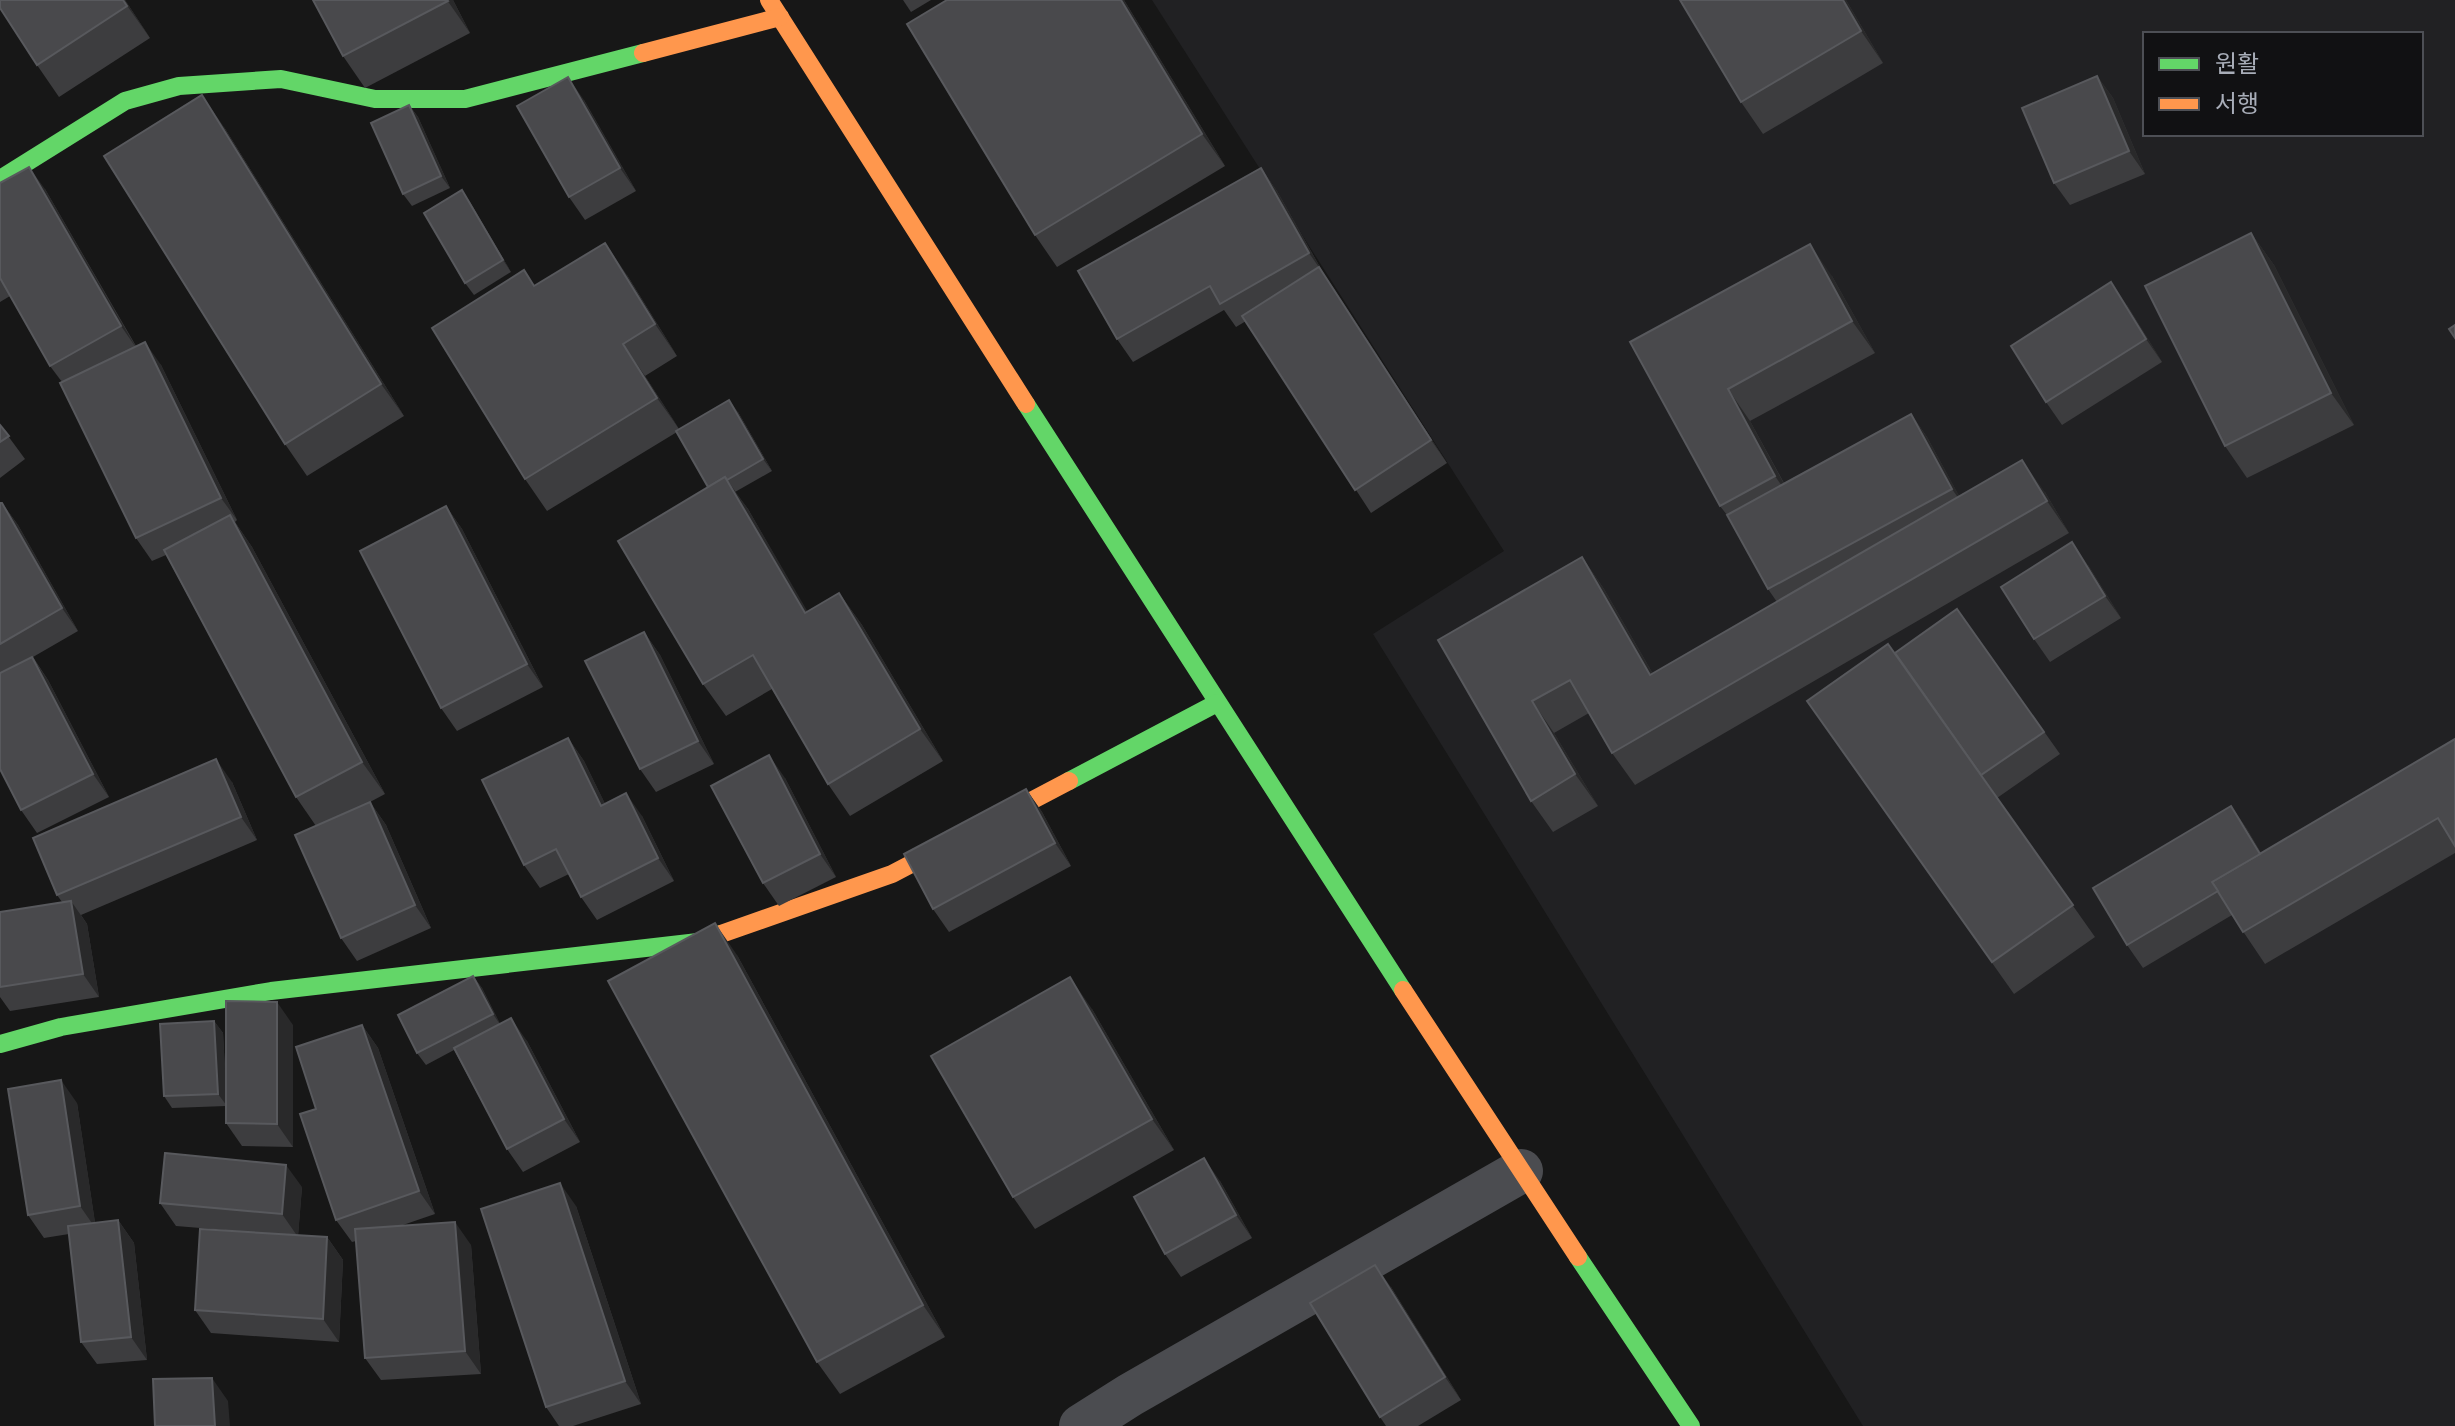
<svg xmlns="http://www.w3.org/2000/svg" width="2455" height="1426" viewBox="0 0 2455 1426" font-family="'Asap Condensed','Noto Sans KR',sans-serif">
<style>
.built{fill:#212123;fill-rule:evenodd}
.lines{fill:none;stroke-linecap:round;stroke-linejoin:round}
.street{stroke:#4b4c50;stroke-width:44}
.fast{stroke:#63d668;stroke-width:18}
.slow{stroke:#ff974d;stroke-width:18}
.wall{fill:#3d3d3f}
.shaded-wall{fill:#29292a}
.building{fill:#49494c;stroke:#58595d;stroke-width:2}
</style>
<rect width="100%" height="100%" fill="#171717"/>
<!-- built -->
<path class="built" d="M1152,0H2455V1426H1863L1373,634L1504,551ZM2145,34H2421V134H2145Z"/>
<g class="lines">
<!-- street -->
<path class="street" d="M1081,1426L1130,1395L1521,1171"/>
<!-- fast -->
<g class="fast">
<path d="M0,179L125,101L179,86L281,79L375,99H465L643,53"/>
<path d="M1026,404L1403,990"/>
<path d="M1069,781L1217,703"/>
<path d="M0,1044L61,1027L271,991L698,942L721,934"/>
<path d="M1578,1257L1691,1426"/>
</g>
<!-- slow -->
<g class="slow">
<path d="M769,0L1026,404"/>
<path d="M643,53L780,17"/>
<path d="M721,934L892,874L1069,781"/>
<path d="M1403,990L1578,1257"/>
</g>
</g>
<!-- wall -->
<g class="wall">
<path d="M0,0H125L150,38L59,97L37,65Z"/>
<path d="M313,0H453L470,33L365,88L343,56Z"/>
<path d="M903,0H931L911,12Z"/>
<path d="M1124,0L1225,166L1057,267L1035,235Z"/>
<path d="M1846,0L1883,63L1763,134L1741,102Z"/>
<path d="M2097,76L2113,98L2145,174L2070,205L2054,183Z"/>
<path d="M584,100L636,191L585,220L569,197Z"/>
<path d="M409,105L418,117L450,188L412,206L403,194Z"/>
<path d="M224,127L404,416L307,476L285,444Z"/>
<path d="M1261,168L1277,191L1325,276L1447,463L1371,513L1246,321L1236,327L1224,310L1133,362L1117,339Z"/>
<path d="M0,183L45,189L136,346L161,365L237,520L235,522L252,547L385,794L370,802L386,825L431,928L357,961L341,938L316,826L296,797L166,555L152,561L136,538L62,382L50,366L10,296L0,302Z"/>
<path d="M470,202L511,272L474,295L465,283Z"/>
<path d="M2251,233L2274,265L2354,425L2247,478L2225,446Z"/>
<path d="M627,275L677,356L645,376L679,429L738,412L772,471L735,492L748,509L807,612L839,593L862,625L943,761L850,816L828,784L772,689L726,716L703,684L708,487L677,432L547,511L525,479L535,286Z"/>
<path d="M1832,276L1875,353L1750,421L1784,483L1911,414L1927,437L1959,496L2045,492L2069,533L1635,785L1612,753L1589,713L1554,733L1598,806L1553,832L1531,801L1438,640L1582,557L1604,589L1653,674L1777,602L1768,589L1727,515L1720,506L1630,342Z"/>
<path d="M2127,305L2162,362L2062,425L2046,402Z"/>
<path d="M0,425L25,459L0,478Z"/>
<path d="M0,503H2L18,525L78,631L33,657L48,680L109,797L37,833L21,810L0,769Z"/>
<path d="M446,506L462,529L543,687L457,731L441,708Z"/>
<path d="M2088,565L2121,618L2050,662L2034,639Z"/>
<path d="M1957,609L2060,754L1997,798L2095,937L2014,994L1807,701L1895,653Z"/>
<path d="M644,632L660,655L714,764L656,792L640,769Z"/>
<path d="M568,738L584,761L605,804L642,816L674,881L597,920L581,897L569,874L540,888L524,865Z"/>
<path d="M2455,739V853L2265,964L2232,915L2143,968L2127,945L2231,806L2247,829L2261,853Z"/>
<path d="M785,778L836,877L779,906L763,883Z"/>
<path d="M232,782L257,840L81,915L87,924L99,997L10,1011L0,997V912L62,902L57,895Z"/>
<path d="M1026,789L1042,812L1071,866L949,932L933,909Z"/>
<path d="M737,955L945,1337L840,1394L817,1362Z"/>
<path d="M473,976L482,988L500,1024L527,1041L580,1142L523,1172L507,1149L454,1050L426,1065L417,1053Z"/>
<path d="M1092,1009L1174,1150L1035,1229L1013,1197Z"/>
<path d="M214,1021L223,1033L226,1090L293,1025V1147L242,1146L226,1123V1106L172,1108L164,1096Z"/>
<path d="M362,1025L378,1048L435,1214L400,1226L471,1245L481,1374L381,1380L365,1358L356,1241L352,1242L336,1220L316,1109Z"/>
<path d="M77,1103L95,1223L118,1220L134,1243L147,1360L97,1364L81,1342L69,1234L44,1238L28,1215Z"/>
<path d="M1220,1181L1252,1238L1181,1277L1165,1254Z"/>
<path d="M302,1187L298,1235L327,1237L343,1260L339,1342L211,1333L195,1310L225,1230L176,1226L160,1203Z"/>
<path d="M576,1206L641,1404L573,1426H559L546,1407Z"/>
<path d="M1391,1287L1461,1400L1418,1426H1386L1380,1417Z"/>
</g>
<!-- shaded-wall -->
<g class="shaded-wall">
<path d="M123,0H125L150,38Z"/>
<path d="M447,0H453L470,33Z"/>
<path d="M1121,0H1124L1225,166L1202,134Z"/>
<path d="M1843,0H1846L1883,63L1861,31Z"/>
<path d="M2097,76L2113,98L2145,174L2129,151Z"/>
<path d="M568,77L584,100L636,191L620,168Z"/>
<path d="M202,95L224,127L404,416L381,384Z"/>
<path d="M409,105L418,117L450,188L441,176Z"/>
<path d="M29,167L45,189L137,349L121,326Z"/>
<path d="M1261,168L1277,191L1325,276L1309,253Z"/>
<path d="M462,190L470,202L511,272L503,260Z"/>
<path d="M2251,233L2274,265L2354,425L2331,393Z"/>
<path d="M605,243L627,275L677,356L655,324Z"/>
<path d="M1810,244L1832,276L1875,353L1852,321Z"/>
<path d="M1319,267L1335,290L1447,463L1431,440Z"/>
<path d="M2111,282L2127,305L2162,362L2146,339Z"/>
<path d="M145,342L161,365L237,520L221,498Z"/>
<path d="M623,344L645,376L680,430L657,398Z"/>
<path d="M1728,389L1750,421L1797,508L1775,476Z"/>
<path d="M729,400L738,412L772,471L763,459Z"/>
<path d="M1911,414L1927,437L1968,512L1952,489Z"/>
<path d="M2022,460L2045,492L2069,533L2047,501Z"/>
<path d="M725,477L748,509L827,645L805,613Z"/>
<path d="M2,503L18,525L78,631L62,608Z"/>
<path d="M446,506L462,529L543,687L527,664Z"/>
<path d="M230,515L252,547L385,794L362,762Z"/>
<path d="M2072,542L2088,565L2121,618L2105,596Z"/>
<path d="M1582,557L1604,589L1672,707L1650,675Z"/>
<path d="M839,593L862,625L943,761L920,729Z"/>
<path d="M644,632L660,655L714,764L698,741Z"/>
<path d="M32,657L48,680L109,797L93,774Z"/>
<path d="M1532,701L1554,733L1598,806L1575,774Z"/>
<path d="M568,738L584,761L617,828L601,806Z"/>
<path d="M769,755L785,778L836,877L820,854Z"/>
<path d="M216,759L232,782L257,840L241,817Z"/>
<path d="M1026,789L1042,812L1071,866L1055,843Z"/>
<path d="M626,793L642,816L674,881L658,858Z"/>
<path d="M370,802L386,825L431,928L415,905Z"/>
<path d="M2231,806L2247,829L2281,887L2265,864Z"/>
<path d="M71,901L87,924L99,997L83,974Z"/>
<path d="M715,923L737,955L945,1337L923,1305Z"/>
<path d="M473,976L482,988L501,1026L493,1014Z"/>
<path d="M1070,977L1092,1009L1174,1150L1152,1119Z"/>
<path d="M277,1002L293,1025V1147L277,1124Z"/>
<path d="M511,1018L527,1041L580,1142L564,1119Z"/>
<path d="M214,1021L223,1033L227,1106L218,1094Z"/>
<path d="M362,1025L378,1048L435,1214L419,1191Z"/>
<path d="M61,1080L77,1103L96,1229L80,1206Z"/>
<path d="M1204,1158L1220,1181L1252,1238L1236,1215Z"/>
<path d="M286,1165L302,1187L298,1237L282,1214Z"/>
<path d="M560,1183L576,1206L641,1404L625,1381Z"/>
<path d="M118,1220L134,1243L147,1360L131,1337Z"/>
<path d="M455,1222L471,1245L481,1374L465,1351Z"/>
<path d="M327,1237L343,1260L339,1342L323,1319Z"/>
<path d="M1375,1265L1391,1287L1461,1400L1445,1377Z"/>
<path d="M212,1378L228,1401L230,1426H215Z"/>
</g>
<!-- building -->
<g class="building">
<path d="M0,0H123L127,6L37,65L0,8Z"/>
<path d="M313,0H447L448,1L343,56Z"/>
<path d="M947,0H1121L1202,134L1035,235L907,24Z"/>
<path d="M1680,0H1843L1861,31L1741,102Z"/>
<path d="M2097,76L2129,151L2054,183L2022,108Z"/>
<path d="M568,77L620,168L569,197L517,106Z"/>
<path d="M202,95L381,384L285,444L104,156Z"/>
<path d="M409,105L441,176L403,194L371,123Z"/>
<path d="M29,167L121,326L50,366L0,278V183Z"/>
<path d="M1261,168L1309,253L1220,304L1210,286L1117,339L1078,271Z"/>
<path d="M462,190L503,260L465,283L424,213Z"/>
<path d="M2251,233L2331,393L2225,446L2145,286Z"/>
<path d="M605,243L655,324L623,344L657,398L525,479L432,328L524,270L534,286Z"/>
<path d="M1810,244L1852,321L1728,389L1775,476L1720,506L1630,342Z"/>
<path d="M1319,267L1431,440L1355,490L1242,316Z"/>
<path d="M2111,282L2146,339L2046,402L2011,346Z"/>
<path d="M2455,325V338L2449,329Z"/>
<path d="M145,342L221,498L136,538L60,383Z"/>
<path d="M729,400L763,459L727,480L725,477L708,487L676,431Z"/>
<path d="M1911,414L1952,489L1768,589L1727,515Z"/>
<path d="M0,425L9,436L0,442Z"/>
<path d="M2022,460L2047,501L1612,753L1570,680L1532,701L1575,774L1531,801L1438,640L1582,557L1650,675Z"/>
<path d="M725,477L805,613L839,593L920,729L828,784L753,655L703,684L618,541Z"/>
<path d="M0,503H2L62,608L0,644Z"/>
<path d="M446,506L527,664L441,708L360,551Z"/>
<path d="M230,515L362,762L296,797L164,550Z"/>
<path d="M2072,542L2105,596L2034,639L2001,587Z"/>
<path d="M1957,609L2044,732L1981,775L1895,653Z"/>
<path d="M644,632L698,741L640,769L585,661Z"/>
<path d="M1888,644L2073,905L1992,962L1807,701Z"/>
<path d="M32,657L93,774L21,810L0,769V673Z"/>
<path d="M568,738L601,806L626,793L658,858L581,897L556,849L524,865L482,780Z"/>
<path d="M2455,739V846L2438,818L2243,932L2212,882Z"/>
<path d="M769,755L820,854L763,883L711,786Z"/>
<path d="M216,759L241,817L57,895L33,838Z"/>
<path d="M1026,789L1055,843L933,909L904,854Z"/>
<path d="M370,802L415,905L341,938L295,835Z"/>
<path d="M2231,806L2260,854L2212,882L2218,891L2127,945L2093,888Z"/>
<path d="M71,901L83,974L0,987V912Z"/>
<path d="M715,923L923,1305L817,1362L608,981Z"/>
<path d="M473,976L493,1014L417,1053L398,1015Z"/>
<path d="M1070,977L1152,1119L1013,1197L931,1056Z"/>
<path d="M226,1001L277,1002V1124L226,1123Z"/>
<path d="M511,1018L564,1119L507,1149L454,1048Z"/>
<path d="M214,1021L218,1094L164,1096L160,1024Z"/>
<path d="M362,1025L419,1191L336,1220L300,1114L316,1109L296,1047Z"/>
<path d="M61,1080L80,1206L28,1215L8,1089Z"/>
<path d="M165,1153L286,1165L282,1214L160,1203Z"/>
<path d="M1204,1158L1236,1215L1165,1254L1134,1197Z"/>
<path d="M560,1183L625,1381L546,1407L481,1209Z"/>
<path d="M118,1220L131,1337L81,1342L68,1226Z"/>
<path d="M455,1222L465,1351L365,1358L355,1229Z"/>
<path d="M200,1229L327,1237L323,1319L195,1310Z"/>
<path d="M1375,1265L1445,1377L1380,1417L1310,1303Z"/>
<path d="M212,1378L215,1426H155L153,1379Z"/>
</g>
<!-- legend -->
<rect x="2143" y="32" width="280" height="104" fill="#111113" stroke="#4d4f55" stroke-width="2"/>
<rect x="2159" y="58" width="40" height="12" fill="#63d668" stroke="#4d4f55" stroke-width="2"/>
<text x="2215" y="72" font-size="24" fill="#a8adb8">원활</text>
<rect x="2159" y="98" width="40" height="12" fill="#ff974d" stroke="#4d4f55" stroke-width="2"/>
<text x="2215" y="112" font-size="24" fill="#a8adb8">서행</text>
</svg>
